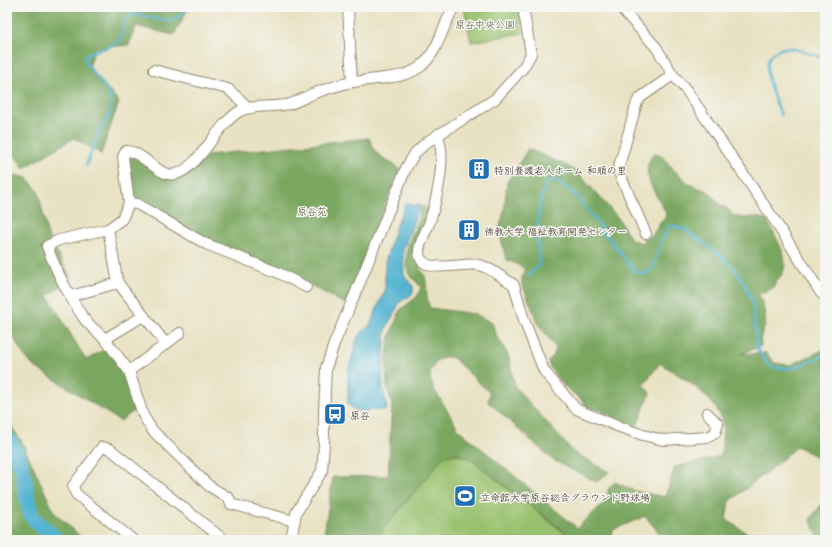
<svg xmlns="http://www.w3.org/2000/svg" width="832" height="547" viewBox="0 0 832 547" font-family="'Playpen Sans','Klee One',sans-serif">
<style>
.green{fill:#98c16d;stroke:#6a7646}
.forest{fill:#7aa760;stroke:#5a683f}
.water{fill:#52b4d1;stroke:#466f78}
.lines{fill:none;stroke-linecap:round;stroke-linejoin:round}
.stream{stroke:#52b4d1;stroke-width:2.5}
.river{stroke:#52b4d1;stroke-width:16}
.street-casing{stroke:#928670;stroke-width:12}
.street{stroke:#fff;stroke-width:10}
.labels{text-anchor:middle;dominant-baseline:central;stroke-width:3;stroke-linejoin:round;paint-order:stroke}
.park-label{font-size:10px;fill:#575736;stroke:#f6f6f2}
.poi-label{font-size:10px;fill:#3b2a1e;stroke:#f6f6f2;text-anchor:start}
</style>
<rect width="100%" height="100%" fill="#f6f6f2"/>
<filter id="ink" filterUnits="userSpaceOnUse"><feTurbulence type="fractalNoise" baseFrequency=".025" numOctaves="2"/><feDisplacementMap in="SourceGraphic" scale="8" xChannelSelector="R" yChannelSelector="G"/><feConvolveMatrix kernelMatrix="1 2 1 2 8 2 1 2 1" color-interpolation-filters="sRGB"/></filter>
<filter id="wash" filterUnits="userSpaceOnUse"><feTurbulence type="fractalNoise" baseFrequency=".012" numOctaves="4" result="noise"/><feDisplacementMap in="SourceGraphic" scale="16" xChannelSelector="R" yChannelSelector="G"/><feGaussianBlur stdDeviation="0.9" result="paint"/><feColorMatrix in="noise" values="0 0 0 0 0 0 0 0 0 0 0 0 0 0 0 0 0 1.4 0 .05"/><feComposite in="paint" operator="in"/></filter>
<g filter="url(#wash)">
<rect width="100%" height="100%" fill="#e8e2c2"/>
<!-- green -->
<g class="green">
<path d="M464,7H518L523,33L471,42Z"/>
<path d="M456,454L469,458L567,535L562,540H375L444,456Z"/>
</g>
<!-- forest -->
<g class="forest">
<path d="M7,7H189L174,35L136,26L129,45L95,48L89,67L119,102L101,154L74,138L24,168L7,145Z"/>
<path d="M369,138L376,153L400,169C380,213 366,260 345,304L281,269L204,238L133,198L130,178L129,157L132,155C143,163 162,180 175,180C185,179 200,162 208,155Z"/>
<path d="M528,149L568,166L580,175L618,218L631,239L641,243C645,239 649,238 652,235C658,229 658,223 665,219L666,213C658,196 636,171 655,153L660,154L674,170L689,184L709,192L717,202L729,210L733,216L745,218L754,217L766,219L778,241L784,255L785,267L782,275L777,280L773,288L759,294C762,303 767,315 765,325C763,334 759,334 761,346L741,354L766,353L774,363L790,365L825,349V462L797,446L776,465L729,502L726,519L757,540H711L706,536L702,540H665L645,516L613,530L611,540H562L567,534L469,458L456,454L444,456L375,540H323L333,477L388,476L392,404L387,386L386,362L390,336L400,310L417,297L421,287L411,276L406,267L407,250L410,239L420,218L419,207L416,204L430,209L419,262L420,270L423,272C429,282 424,296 430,308L475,314L492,323L497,337L501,342L505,350L508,354L515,387L573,452L609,472L597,482L553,460L492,405L488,402L490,393L452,357H444L441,359H438L430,372V379L434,389L459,430L577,528L608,499V489L615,482L635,491L665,497L675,467L721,456C721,446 724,433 722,422C717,397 680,376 660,363L643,385L650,393L637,426L622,421L597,409H592L585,405L583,401L564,386L549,366L548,361L554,355L556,348L539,325L522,284V276L525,270L522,267L506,259L499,230L504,212L507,182Z"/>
<path d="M7,173L27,178L38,191L48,236L71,279L48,296L86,360L109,347L125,371L138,408L120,421L32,365L20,350L7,323Z"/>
<path d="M7,420L22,442L54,512L84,540H7Z"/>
<path d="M825,500V540H820L810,519Z"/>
</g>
<!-- water -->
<path class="water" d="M406,203L419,207L403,250L404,275L413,286V294L400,302L386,329L382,381L387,410L357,411L348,405V371L358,336L370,325L385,290V262L396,225Z"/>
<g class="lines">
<!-- stream -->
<g class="stream">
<path d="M781,115C775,100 757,62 775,52C778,50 782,48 786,48C799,48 813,55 825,59"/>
<path d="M86,166L100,130L111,112V103L109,93L86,63L85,57C92,48 107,51 116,43C126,35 120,19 132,14L168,21L181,15L188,7"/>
<path d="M528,276L539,265L537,238L539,206L546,181H557L574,194L580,200L634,271L645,274L653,268L661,242L668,227L674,226L684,229L720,255L734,268L745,285L752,301L757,348L768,365L775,368H794L814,360L825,354"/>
</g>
<!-- river -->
<path class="river" d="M7,438C15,450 22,463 24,477C27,491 26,504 32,516C38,526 50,531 56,540"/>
</g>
</g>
<g filter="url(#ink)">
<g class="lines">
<!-- street casing -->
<g class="street-casing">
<g id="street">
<path d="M348,7L352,82"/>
<path d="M620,7L656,47L673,75L687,91L771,215L821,293L825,296"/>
<path d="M154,70L228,89L249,108"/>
<path d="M438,134C439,139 440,144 441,149C443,171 436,201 430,221C427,231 418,243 419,253C421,277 465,261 479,265C489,267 505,279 514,285L524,320L544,371L576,409L617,426L643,435L663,440L708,437L715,433L718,424L707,413"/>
<path d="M129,203L137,204L206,244L279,273L306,287"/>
<path d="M646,234L618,170L637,102L641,97L673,75"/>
<path d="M71,296L118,283"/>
<path d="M105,339C99,333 91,327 85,320C71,300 55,269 47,246L59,240L108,229"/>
<path d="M166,344L180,333"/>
<path d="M129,371L105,339L143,316"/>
<path d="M294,521L231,504L229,498L209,486L152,430L143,415L129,371L166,344L118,283L108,229L122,219L129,203L123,157L126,151C144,151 159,179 176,174C199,168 217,124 240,111C254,104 275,108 290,104C299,101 307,96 315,93C327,89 340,84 353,82C366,80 379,79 392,77C401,76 412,73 420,67C439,52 442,26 454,7"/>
<path d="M133,540L76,494L73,486L102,447L110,449L224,540"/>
<path d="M291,540L296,513L322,471L324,443V413L326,368L334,344L358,287L406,168L415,153L427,142L495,99L523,68L531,54L523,7"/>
</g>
</g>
<!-- street -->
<use href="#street" class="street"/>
</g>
</g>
<!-- icons -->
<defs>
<g id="building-square" transform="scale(1.15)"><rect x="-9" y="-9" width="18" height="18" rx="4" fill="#1f6fb2" stroke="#f6f6f2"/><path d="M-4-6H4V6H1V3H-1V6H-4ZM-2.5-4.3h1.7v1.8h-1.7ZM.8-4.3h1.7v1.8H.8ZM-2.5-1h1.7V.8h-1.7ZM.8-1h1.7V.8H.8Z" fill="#fff"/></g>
<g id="bus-square" transform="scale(1.15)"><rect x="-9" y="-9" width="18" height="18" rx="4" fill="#1f6fb2" stroke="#f6f6f2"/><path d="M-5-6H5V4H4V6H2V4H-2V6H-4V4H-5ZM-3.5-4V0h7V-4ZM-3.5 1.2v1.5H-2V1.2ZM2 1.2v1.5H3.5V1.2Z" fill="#fff"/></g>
<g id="stadium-square" transform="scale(1.15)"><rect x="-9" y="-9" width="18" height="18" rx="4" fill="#1f6fb2" stroke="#f6f6f2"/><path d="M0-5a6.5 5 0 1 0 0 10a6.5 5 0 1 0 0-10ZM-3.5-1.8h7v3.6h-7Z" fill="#fff"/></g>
</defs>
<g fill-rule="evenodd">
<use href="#building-square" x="479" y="169"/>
<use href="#building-square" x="469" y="230"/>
<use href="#bus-square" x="335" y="414"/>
<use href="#stadium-square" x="465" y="496"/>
</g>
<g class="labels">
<!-- park labels -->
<g class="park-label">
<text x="485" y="23">原谷中央公園</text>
<text x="312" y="210">原谷苑</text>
</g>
<!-- poi labels -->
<g class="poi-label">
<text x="494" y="169">特別養護老人ホーム 和順の里</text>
<text x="484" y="230">佛教大学 福祉教育開発センター</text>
<text x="350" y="414">原谷</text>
<text x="480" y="496">立命館大学原谷総合グラウンド野球場</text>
</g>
</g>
<!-- margin -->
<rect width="832" height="547" fill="none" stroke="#f6f6f2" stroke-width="24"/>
</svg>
